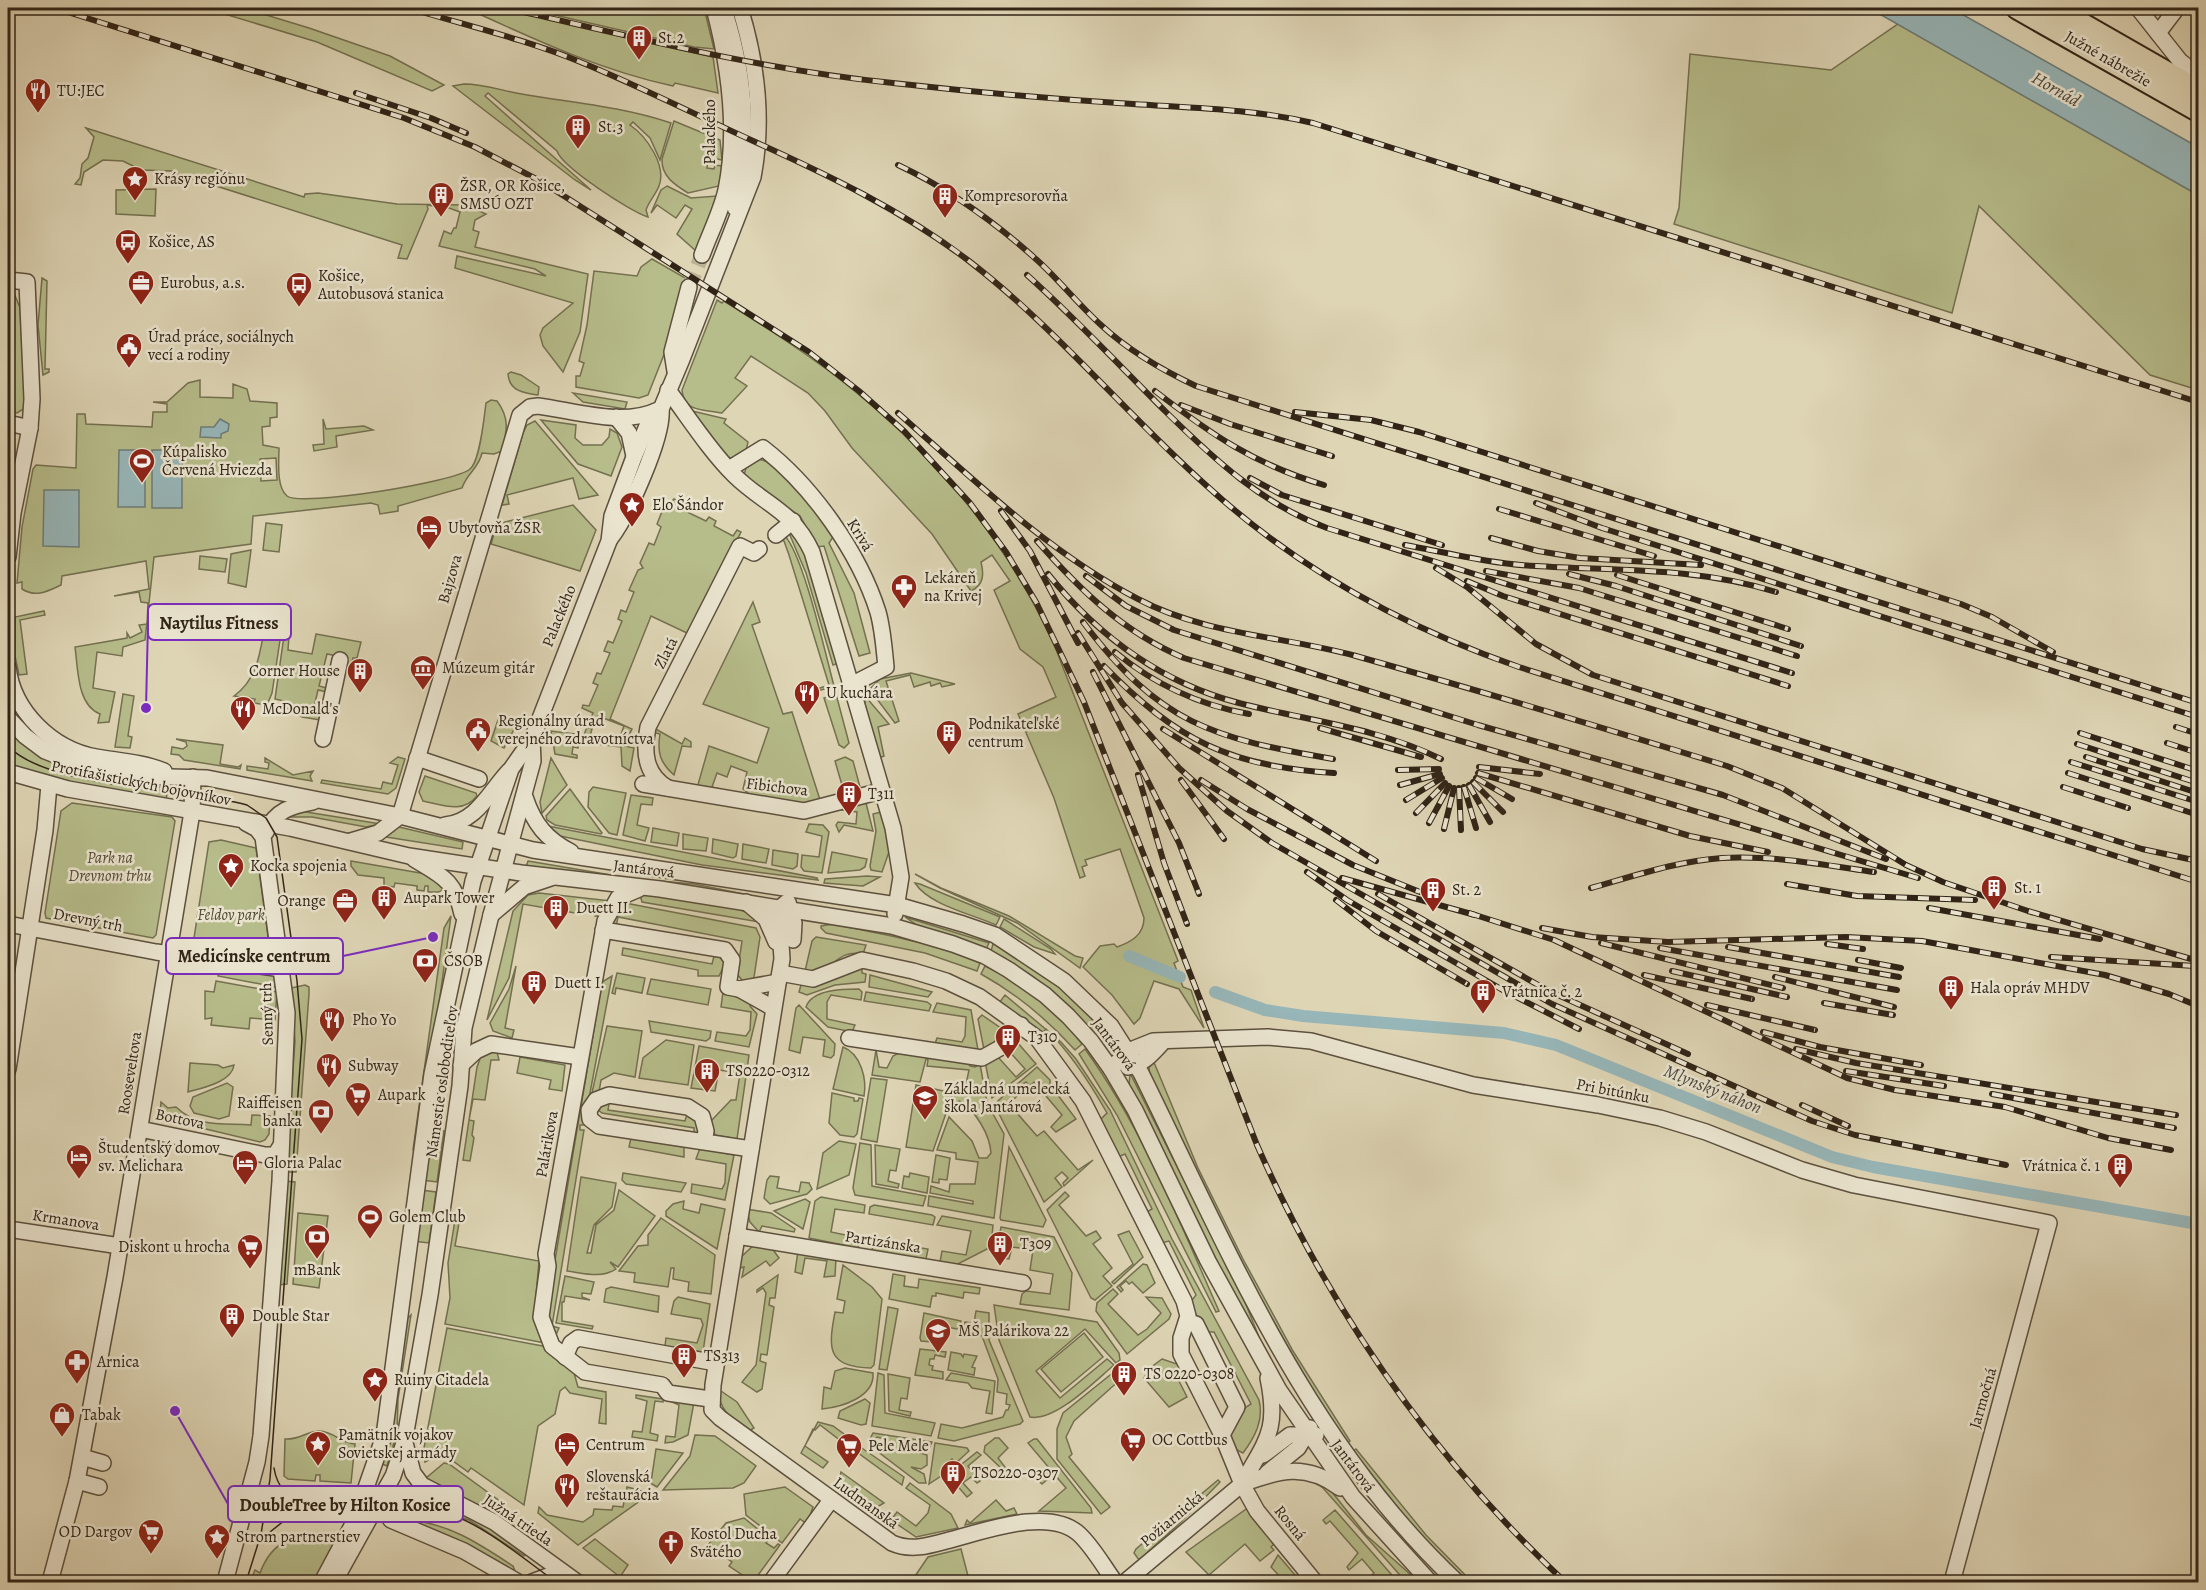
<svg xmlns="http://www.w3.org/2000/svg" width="2206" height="1590" viewBox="0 0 2206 1590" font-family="Alegreya,serif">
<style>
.green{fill:#b6bc8a;stroke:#747050;stroke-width:1.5;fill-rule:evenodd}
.water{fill:#97b6b8;stroke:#6e7c78;stroke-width:1.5}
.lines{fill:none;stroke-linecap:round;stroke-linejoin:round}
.canal{stroke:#97b6b8;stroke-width:12}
.minor-tunnel{stroke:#bbb295;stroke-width:15;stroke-dasharray:15 8;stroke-linecap:butt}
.minor-casing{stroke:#5c503e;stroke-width:18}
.highway-casing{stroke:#312417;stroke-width:26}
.minor{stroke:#eae4cf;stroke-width:15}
.highway{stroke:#ded5b5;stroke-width:22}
.tram{stroke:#312417;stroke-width:1.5}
.rail-casing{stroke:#312417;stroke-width:6}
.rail{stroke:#eae4cf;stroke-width:4;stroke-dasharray:11;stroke-linecap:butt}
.labels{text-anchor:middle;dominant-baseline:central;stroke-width:5;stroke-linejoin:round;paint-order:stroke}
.poi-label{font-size:16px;fill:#312417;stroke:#eae4cf;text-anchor:start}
.street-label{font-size:16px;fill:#312417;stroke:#eae4cf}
.park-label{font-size:16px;font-style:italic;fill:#524a34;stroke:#eae4cf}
.water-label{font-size:18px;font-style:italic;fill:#4a483f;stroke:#eae4cf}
.leader{fill:none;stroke:#7b2cbf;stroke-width:2}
.callout-dot{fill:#7b2cbf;stroke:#eae4cf;stroke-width:2}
.callout{fill:#eae4cf;stroke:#7b2cbf;stroke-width:2}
.callout-label{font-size:18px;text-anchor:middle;font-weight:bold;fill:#312417}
</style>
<rect width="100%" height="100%" fill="#ded5b5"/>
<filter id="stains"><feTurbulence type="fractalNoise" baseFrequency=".00333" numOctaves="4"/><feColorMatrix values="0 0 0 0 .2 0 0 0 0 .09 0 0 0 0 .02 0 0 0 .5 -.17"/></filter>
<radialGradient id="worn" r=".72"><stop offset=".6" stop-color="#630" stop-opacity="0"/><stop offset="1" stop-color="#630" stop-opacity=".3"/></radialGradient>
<!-- green -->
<g class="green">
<path d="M205,8H243L309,28L390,56L444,85L432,91L317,42Z"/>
<path d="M466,8H499L713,57L718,93L675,83L673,86C599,70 534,39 466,8Z"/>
<path d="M524,8H704L714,49L694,47Z"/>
<path d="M1898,24L2198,195V390L2150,375L1979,206L1952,313L1674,224L1679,208L1690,54L1831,70Z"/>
<path d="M464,84C486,84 505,92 527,95C576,103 623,107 671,123L660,160L650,138L633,122L630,125C646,136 667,165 659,186C656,194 649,201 646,210L648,217C631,212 562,167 557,151L488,93L485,96L591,190L575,180L453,86Z"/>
<path d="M674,121L720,140L722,160L708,157L707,168L714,169L715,165L722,166L719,186L688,193C675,185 661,176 662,159Z"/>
<path d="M86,128L304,197L305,194L318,193L397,204L466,205L486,214L475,220L473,230L479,232L475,247L588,274L580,332L563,372L543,346L540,335L543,328L573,303L455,268L457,256L546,276L535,269L439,246L444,231L451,234L454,228H456L460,212L441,205L439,207L427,205L428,209L407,259L398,258L402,245L191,178L180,179V175L174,176L172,171L141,170L123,161L103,160L84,172L81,185L75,184L80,178L82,164L88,158L94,137Z"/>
<path d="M667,186L691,198L717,196L697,252L677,234L692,209L685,205L676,218L657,205L651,213L661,190Z"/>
<path d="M156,189L155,216L116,214V190Z"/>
<path d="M652,259L687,279L667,347L648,395L639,398L576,387V376H580L584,363L579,361L587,325L594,271L637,276L641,267Z"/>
<path d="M42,278L47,281L45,369H49V372L43,375L38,325Z"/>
<path d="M14,293L20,308L25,408L17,413L8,412V373L10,372Z"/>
<path d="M717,300L722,303L724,301C770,330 816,359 858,394C941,462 1012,550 1055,647L1175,953L1178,961L1174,963L1183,987L1191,990L1204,1028L1179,989L1154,981L1140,1018L1134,1024L1112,995L1083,967L1100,946L1114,944L1117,947C1131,942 1144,935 1144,918L1120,849L1085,860L1087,865L1082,867L1085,876L1080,878L1054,798L1018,714L1056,697L1043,667L1020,649L994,590L1010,581L992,555L981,562C984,574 984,585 971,591L932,534L852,448L825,411L808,393L751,356L735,378L747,386L722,413C703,409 684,413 682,390Z"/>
<path d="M511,372L521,375L539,387L538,395C524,393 509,391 508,374Z"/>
<path d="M200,380V397L233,398V384L247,389L250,401L277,403V417L270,418V426L262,427L263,445L279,448C279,461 276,487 287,496C301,507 456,482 470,469C480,461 484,418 486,403L491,400L497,401C510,418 507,431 502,451L494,454L482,453C479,468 467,473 462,488L398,506V511L380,514L378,505L371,503L253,516L251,544L154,557L145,640L123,647L122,656L97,652L93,688L115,692L109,722L98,723L100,714C77,705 78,669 75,647L127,638V633L130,638L142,632L139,625L147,624L148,603L141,602L139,592L114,596L149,589L146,561L62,576L61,585C48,591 36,598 22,589V582L17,583L22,527L33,469L36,465L76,468L77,414H85L86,424L152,427L153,412H167V404L153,402H167L188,383ZM276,458L277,480L261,481L260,459Z"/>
<path d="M573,393L627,402L625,409L583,402Z"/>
<path d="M688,410L726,419L724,423L748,442L746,451L732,459L728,457Z"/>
<path d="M323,419L326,429L364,426L373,430L336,436L337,447L314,451L313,445L324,444Z"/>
<path d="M541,420L576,425L575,438L583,445H602L609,437L610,429L617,433L622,447L611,476L578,464Z"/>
<path d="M535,421L598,495L579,499L573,478L507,495L509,504L502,505L523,433L527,425Z"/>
<path d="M756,459C783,459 818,516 833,537L829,543L854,593L870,653L859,656L824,546L817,547L800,516L749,481L744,475L747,464Z"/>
<path d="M674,499L690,507L687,512L706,521L709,517L716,521L714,526L733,536L737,530L741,532L689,634L651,616L610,719L632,729L628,737L634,740L621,734L624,726L598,716L594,724L589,723L593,713L582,708L583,705L589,706L598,685L593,683L597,673L601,674L610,653L604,651L608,641L613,643L622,621L618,619L621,610L626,612L634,592L629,590L638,570L643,568L640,563L649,543L654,545L661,527L657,524L665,504H669Z"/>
<path d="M573,505L596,530L580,571L491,544L497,524Z"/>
<path d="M266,523L282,525L279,552L263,550Z"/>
<path d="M789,533H793L804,549L839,663L833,665L806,573Z"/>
<path d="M784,535C803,553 826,656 834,686L805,695V693L829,685L789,555L784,541L780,539Z"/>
<path d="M251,550L246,587L228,583L231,554Z"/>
<path d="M200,556L227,559L225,572L199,569Z"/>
<path d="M753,602L760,622L752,625L783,714L792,712L821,803L805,807L758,801L743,789L747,772L731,766L727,777L717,773L712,787L734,793L697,788L709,746L757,763L769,728L703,704Z"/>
<path d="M44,611L45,615L20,620L27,674L19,675L15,656V617Z"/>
<path d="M265,625L282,627L272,693L267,705L254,703L255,699L234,696C258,679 260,652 265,625Z"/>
<path d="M316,634L361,642L357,658H353L350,670L346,664L347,658L327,654L319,686L327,688V692L318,690L314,707L322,710L320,720L302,717L292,709L283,708L284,701L275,699L284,636H289L288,650L312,654Z"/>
<path d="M911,673L955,684L942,687L940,683L931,686L930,682L914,687L910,675L886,681L899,721L895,723L877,699L867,692L880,679Z"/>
<path d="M123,694L134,696L128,736L132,737L130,748L115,747Z"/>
<path d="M836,694L849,743L844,748L839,745L824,698Z"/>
<path d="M865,696L889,724L878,727L884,756L879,758L865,705Z"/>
<path d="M503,716L518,722L504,748L491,741L498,720Z"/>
<path d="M587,727L592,729L590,736L601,738L602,741L634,748L630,771L622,766L621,747L580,742L578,748L573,747L572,754L577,755V758L555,754L551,731L584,735Z"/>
<path d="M654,728L682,744L685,738L691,742V747L682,746L674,775C660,763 657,752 660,734L652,732Z"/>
<path d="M8,729C56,778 103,778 168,788L166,800L90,788L8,766Z"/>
<path d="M176,739L223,745L220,764L238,767L241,765L240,769L184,760L179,755L171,754L172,747L183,749L187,746L186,742Z"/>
<path d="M398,757L405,759L396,788L388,794L321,783L322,780L381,789L383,782L392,784L398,765L390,763Z"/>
<path d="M845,757L853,761L860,787L844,792L835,761Z"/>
<path d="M265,758L293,775L313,771L310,776L312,781L247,770V766L268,769L269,763L265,762Z"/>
<path d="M551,758L567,785L542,813L540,802Z"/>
<path d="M425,776L476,793L477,796C463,814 443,805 423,801L419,792Z"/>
<path d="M593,787L626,793L617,835L609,833L588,807L589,792Z"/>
<path d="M570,789L602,833L601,834L555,825L547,820L546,816Z"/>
<path d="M631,795L653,798L652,805L641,804L637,825L649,828L645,841L623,835Z"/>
<path d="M865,799L873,831L844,825L839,832L836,825L838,822L856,824L857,812L842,810V806Z"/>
<path d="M72,803L172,817L175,821L156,935L153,938L46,918L45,913L61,811Z"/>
<path d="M300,811L381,824L366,827L312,817H286Z"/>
<path d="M881,812L890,849L882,872L871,870L870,866L876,831L873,814Z"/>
<path d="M809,824L823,825L829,832L822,873L804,871L801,867L802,855L819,857L822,836L806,832Z"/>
<path d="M548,826L817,878L818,880L702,865L560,836L552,833Z"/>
<path d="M399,827L463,842L462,849L386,837Z"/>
<path d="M653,828L679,833L677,846L651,842Z"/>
<path d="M683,834L708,838L706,851L683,849Z"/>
<path d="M713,839L738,844L736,856L733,858L712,853Z"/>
<path d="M221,840L256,848L270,951L268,956L203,946L194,938L209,842Z"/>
<path d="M743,844L769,849L766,863L742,859Z"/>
<path d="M773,850L798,854L797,866L793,869L772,865Z"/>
<path d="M832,852L867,859L865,867L860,870L828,873Z"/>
<path d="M351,861L426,874L447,886L439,892H428V886H425L424,891L417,890V886L395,883L394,887L384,886V878L358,875L351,866Z"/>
<path d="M528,861L635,879L694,884L764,898L526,867Z"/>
<path d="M915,874L941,888L1009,916L1075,956L1083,958L1080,968L1017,923L940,888Z"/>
<path d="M867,876L880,877L863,886L824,883L825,879Z"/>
<path d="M915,883L920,884L1000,917L996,925C972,914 929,905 915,883Z"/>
<path d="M539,893L612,901L600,916H595V913L589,910L581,914L523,904L509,978L487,1020L513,911L528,895Z"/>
<path d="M645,894C681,899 736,900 765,923L642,902L640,895Z"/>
<path d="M620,902L756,928L760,937L753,984L742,980L737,974L742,941L618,917L616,927H613L609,917Z"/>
<path d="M451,916L419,1151L413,1150L444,928Z"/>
<path d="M905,917L989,943L986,949L917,925Z"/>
<path d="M1004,919L1051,949L1055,954L1034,947L1000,927Z"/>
<path d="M833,924C884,935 933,942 980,963L977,971L925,953L826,933L821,928V926Z"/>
<path d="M816,937L866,945L863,954C843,950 836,962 821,972L805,971L812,941Z"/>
<path d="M993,944C1036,961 1071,997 1102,1029L1095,1035C1066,1000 1031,971 991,951Z"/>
<path d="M623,948L712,964L714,956L719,954L726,962L719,976H698V970L622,955Z"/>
<path d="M219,966L274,975L276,987L218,976Z"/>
<path d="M516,966L505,1028L514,1030L512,1038L493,1031L490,1023L509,989Z"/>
<path d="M985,966C1022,983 1058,1011 1082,1044L1075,1050C1047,1019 1017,994 981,974Z"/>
<path d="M862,968V973L866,974L865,982L835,985L807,995L799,992L801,985H812Z"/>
<path d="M617,973L645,978L642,993L616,988L615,994L612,993Z"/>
<path d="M870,975L932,992L928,997L869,987Z"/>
<path d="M612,976L584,1125H580V1130H584L552,1326L559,1328L555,1337L548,1319L554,1266L602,982Z"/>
<path d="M651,979L711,989L708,1005L647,994Z"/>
<path d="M216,981L277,992L275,1020L250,1018L249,1029L211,1025L212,1018L205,1019V991L214,992Z"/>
<path d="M305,985L309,987V994L296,1172H286L295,1041L291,988Z"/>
<path d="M859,989L862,992L861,1000L831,995L827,1002V1019L855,1025L852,1032L828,1027L806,1007C812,989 844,989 859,989Z"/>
<path d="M723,992L752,999L750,1006L757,1014L749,1047L715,1041L717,1032L746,1036L750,1030L751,1012L721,1007Z"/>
<path d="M866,992L927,1002L931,1005L929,1011L864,1001Z"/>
<path d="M1005,995L1061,1042L1076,1059L1110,1110L1172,1239L1259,1400C1264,1420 1255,1437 1243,1453L1237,1450L1228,1439L1243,1409L1251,1404L1214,1332H1205L1190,1303L1196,1295L1169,1241L1161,1243L1145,1213L1152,1209L1125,1154L1118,1157L1100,1120L1107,1113C1090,1083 1071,1053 1046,1029L1040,1035L999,1003Z"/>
<path d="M937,1003L971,1010L978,1050L935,1044L937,1038L962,1042L965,1036L966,1017L933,1012Z"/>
<path d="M799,1005L835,1044L834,1055L831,1058L823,1056L825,1040L803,1037L800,1053L789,1050L796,1008Z"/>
<path d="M982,1015L1008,1033L984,1050L978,1019Z"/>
<path d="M649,1021L711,1031L710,1038L706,1041L651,1032Z"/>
<path d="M607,1026L642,1031L635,1077L614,1073L601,1080L599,1092L591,1097Z"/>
<path d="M666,1040L694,1045L688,1085L639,1078L643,1058Z"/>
<path d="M1017,1042L1036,1064L992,1098L985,1061L998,1057L1016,1077L1025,1069L1008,1050L1010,1045Z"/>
<path d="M699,1046L749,1055L737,1139L715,1135L711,1121L731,1100H736L740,1073L719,1070L715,1091L691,1088Z"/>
<path d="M843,1047C861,1054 867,1079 864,1096L833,1089Z"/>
<path d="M490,1049L497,1052L499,1060H491L485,1100L473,1099L469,1120L474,1121L472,1135L474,1138L470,1161L463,1160L477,1067L483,1051Z"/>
<path d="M1085,1049C1143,1129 1179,1221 1219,1311L1216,1312L1117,1115L1079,1054Z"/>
<path d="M876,1050L879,1067L887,1068L893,1056L901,1052L968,1063L970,1066L975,1067L980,1064L987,1103L1004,1134L994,1218L928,1206L929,1196L973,1204V1201L930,1193L931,1186L949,1192L950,1184H975L978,1162L956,1159V1153L937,1150L949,1117L972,1141L979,1158H987L991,1153C990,1135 975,1109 959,1101L951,1106L956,1093L964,1094L969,1070L927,1066L928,1060L926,1059L920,1082L872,1075Z"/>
<path d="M520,1057L565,1065L562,1091L549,1089L551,1080L517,1073Z"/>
<path d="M1153,1060L1198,1168L1243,1259L1293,1351L1350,1441L1347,1443C1270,1327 1210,1202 1150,1076L1149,1068Z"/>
<path d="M190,1063L218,1065L223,1068L234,1065C232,1082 202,1088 188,1092Z"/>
<path d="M1037,1067L1050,1080V1084L1042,1092L1034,1082L1030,1086L1026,1082L1022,1085L1025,1089L1021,1093L1015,1086Z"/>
<path d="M1130,1073L1245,1302L1265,1352L1231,1293L1129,1086Z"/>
<path d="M871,1078L887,1080L877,1142L861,1139Z"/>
<path d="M227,1083L233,1087L229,1116L219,1119L194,1113L190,1106L193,1097Z"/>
<path d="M916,1085L953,1093L933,1151L906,1147Z"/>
<path d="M1012,1088L1018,1095L1009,1104L1037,1136L1044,1131L1078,1170L1093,1160L1064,1186L1063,1183L1068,1178L1062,1172L1055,1178L1062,1187L1044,1202L996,1108L998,1101Z"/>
<path d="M1054,1090L1076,1119L1056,1132L1051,1127L1062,1115L1046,1096Z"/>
<path d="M832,1093L854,1098V1101H858L859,1098L863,1099L857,1134L854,1137L840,1135L829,1123Z"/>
<path d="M161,1102L168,1108L176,1107C198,1128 223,1123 251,1125L252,1115L270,1116L269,1134L265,1140L260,1142L164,1119L160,1113Z"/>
<path d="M606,1102L609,1104L608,1110L685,1121L687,1114L696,1118L699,1134L694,1133V1128L602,1113L597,1109Z"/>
<path d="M429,1129L444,1131L437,1182L422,1180Z"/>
<path d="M631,1138L684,1145V1157L629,1147Z"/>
<path d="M839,1141L856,1144L849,1175L817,1189L823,1153Z"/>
<path d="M860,1143L871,1145L872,1186L926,1196L923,1206L855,1195L853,1188Z"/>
<path d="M875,1145L900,1149L896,1171L890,1170L888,1181L899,1184L898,1188L876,1184Z"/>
<path d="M1009,1147L1046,1220L1043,1227L1001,1220L1000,1218Z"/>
<path d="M700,1148L734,1155L725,1200L691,1193L692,1184L722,1189L725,1183L726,1164L696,1159Z"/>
<path d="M936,1155L950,1158L947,1180L939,1179V1183L932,1182Z"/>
<path d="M623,1173L686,1183L681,1192L626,1184L622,1180Z"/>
<path d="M910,1173L929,1177L927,1193L902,1188L904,1176L909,1177Z"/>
<path d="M770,1176L779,1177L777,1188L799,1192L801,1182L809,1183L812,1189L807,1194L770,1204L764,1198L767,1180Z"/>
<path d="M581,1177L616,1183L612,1207L594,1225L587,1253H591L596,1225L614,1210L619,1190L655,1216L618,1267L610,1262L616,1269C601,1279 583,1273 567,1271Z"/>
<path d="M285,1181L295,1182L287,1284L277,1285Z"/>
<path d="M421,1190L436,1192L429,1243L413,1241Z"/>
<path d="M1065,1192L1069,1196L1059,1205L1086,1236L1096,1231L1101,1238L1093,1244L1112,1268L1103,1276L1112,1286L1095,1300L1091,1298L1047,1210Z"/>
<path d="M821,1197L865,1205L864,1213L835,1209L831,1232L860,1238L858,1248L809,1238L815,1201Z"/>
<path d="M805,1199L810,1202L803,1229L774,1211Z"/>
<path d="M684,1201L683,1209L699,1213L701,1204L725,1209L717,1249L666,1216V1211L673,1204Z"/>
<path d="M874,1205L932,1215L935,1217L933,1225L869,1214L870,1207Z"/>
<path d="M746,1209L771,1213L795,1229L794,1232L762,1226L759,1232L750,1222Z"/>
<path d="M298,1213L328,1216L319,1288L293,1284Z"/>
<path d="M456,1214L459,1223L455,1246L539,1261L535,1307L545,1343L445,1324L450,1298L448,1263Z"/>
<path d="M942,1216L993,1225L991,1247L956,1265L940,1262L942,1251L966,1255L971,1231L937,1225Z"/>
<path d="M661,1218L715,1255L711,1294L688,1291L689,1282L673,1279L674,1268H671L668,1287L634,1282L635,1273L619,1271L638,1246L648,1245V1235Z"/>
<path d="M1001,1227L1054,1237L1072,1273L1069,1310L1020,1304L1022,1294L1026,1291L1050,1294L1053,1274L1030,1270L1033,1250L1012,1247L1009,1259L995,1257Z"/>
<path d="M1129,1231L1143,1257L1114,1284L1112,1282L1133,1264L1118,1235Z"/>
<path d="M873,1240L928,1249L926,1259L872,1251Z"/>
<path d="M755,1244L771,1247L779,1258L770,1266L766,1261L742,1277L744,1267L740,1268L738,1264L740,1258Z"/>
<path d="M798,1251L836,1258L835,1276L824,1277L827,1261L805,1258L802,1274L795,1272Z"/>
<path d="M1143,1264L1147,1265L1155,1283L1143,1293L1132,1282L1129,1284L1126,1281L1120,1286L1123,1290L1121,1292L1117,1287Z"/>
<path d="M843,1265L872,1287L882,1299L874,1365L871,1368C827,1367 828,1349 835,1312L843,1313L845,1301L837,1299Z"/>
<path d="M893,1274L905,1276L904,1286L918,1288L919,1279L980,1288L979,1294L964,1292L963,1298L936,1293V1296H932L930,1307L889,1299Z"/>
<path d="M778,1275L775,1298H770L769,1305L774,1307L767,1355L761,1354L760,1361L766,1363L762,1389L757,1392L742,1382L756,1365L766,1293L763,1288L757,1292V1290Z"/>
<path d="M565,1276L594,1282L591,1294L582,1293V1297L590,1300L565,1296L564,1302H562V1321L593,1326L592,1329L556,1323Z"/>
<path d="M611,1287L659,1296L658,1312L604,1302L606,1289Z"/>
<path d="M1113,1289L1118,1294L1108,1304L1138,1335L1147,1329L1161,1313L1146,1297L1162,1298L1171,1314L1169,1319L1127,1354L1096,1311L1097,1303Z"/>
<path d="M678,1297L710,1304L703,1352L665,1346L666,1338L697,1343L703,1325L701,1319L671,1314L674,1301Z"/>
<path d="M994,1305L1097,1322L1119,1353L1120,1360L1116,1363L1085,1329L1036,1371L1060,1398L1107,1359L1114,1365C1095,1381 1055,1422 1030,1417L999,1340Z"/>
<path d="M888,1307L898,1309L887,1370L879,1369Z"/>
<path d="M976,1311L989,1313V1340L1023,1421L1020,1424L954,1441L938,1438L941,1424L962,1428L1003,1417L1006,1410H1008L1010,1405L1006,1404L1007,1394L997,1392L998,1379L982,1336L964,1329L965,1322L974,1323Z"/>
<path d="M924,1313L961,1321L960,1327L957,1329L936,1325L932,1342L921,1341L920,1338Z"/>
<path d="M411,1315L398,1399L397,1433L387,1466L382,1464L392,1430L407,1319Z"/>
<path d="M447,1328L548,1347L574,1373L578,1387L606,1392V1424L599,1423L602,1399L570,1393L565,1387L560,1391L555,1414L538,1426L524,1505L471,1468L468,1472L442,1453L425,1462L424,1448Z"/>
<path d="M1084,1333L1103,1357L1061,1392L1041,1369Z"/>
<path d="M920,1349L946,1352L945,1357L935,1355L934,1359H930L929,1365L933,1366L932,1370L943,1372V1379L915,1375Z"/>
<path d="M951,1352L961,1354L963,1357L964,1354L977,1356L972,1367L975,1368L974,1375L948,1370Z"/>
<path d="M1162,1359L1180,1365L1183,1373L1177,1377L1187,1397L1169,1407L1144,1378L1150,1368Z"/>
<path d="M1125,1363L1131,1370L1074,1421L1066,1437L1072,1454L1069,1457L1110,1507L1101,1514L1057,1459V1429L1063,1413Z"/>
<path d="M845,1368L873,1373C875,1397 842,1407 822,1409L824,1387L831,1389L835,1371Z"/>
<path d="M878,1373L884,1375L885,1413L935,1423L931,1436L872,1426Z"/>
<path d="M951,1373L995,1381L992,1414L986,1413L990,1391L972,1388L968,1383L946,1380Z"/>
<path d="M888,1374L910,1378L907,1399L901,1398L899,1410L911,1412L910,1416L889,1411Z"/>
<path d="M718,1389L737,1402L754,1428L749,1431C732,1419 719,1411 718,1389Z"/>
<path d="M636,1395L663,1399V1402L655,1401L650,1433L658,1435L657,1441L632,1437L633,1431L642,1432L647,1401L636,1398Z"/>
<path d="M865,1399L870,1403L866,1424L861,1425L838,1418L840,1411Z"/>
<path d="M670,1401L694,1402L688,1435L673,1442L665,1443L666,1436L675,1437L679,1405Z"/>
<path d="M818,1422L833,1426L848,1437L845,1444L820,1425L815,1430L813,1429L805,1446L828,1462L823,1468L801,1453Z"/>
<path d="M319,1431C336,1432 339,1443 355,1444L351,1483L320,1481V1475H316L315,1481L288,1479L284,1476L285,1439C299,1440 305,1432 319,1431Z"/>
<path d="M873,1433L932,1442L928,1450L916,1447L917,1452L927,1455V1465L921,1469L911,1467L924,1474L926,1483H919L877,1451L885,1439L877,1437L872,1442L877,1446L875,1449L869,1441Z"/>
<path d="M695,1435L715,1436L756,1466L744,1483L733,1488L663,1490L690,1456Z"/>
<path d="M995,1438H999L1008,1448L998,1458L1005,1467L1002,1469L984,1452L985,1446Z"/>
<path d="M1034,1439H1037L1091,1508L1092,1513L1039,1511L1066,1488L1054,1474L1042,1484L1039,1481L1050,1469L1028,1443Z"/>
<path d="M853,1442L904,1477L902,1485L850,1447Z"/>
<path d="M935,1443L967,1448L969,1451L956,1463L952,1459L943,1467L947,1472L929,1484Z"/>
<path d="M656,1449L683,1453L657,1487L647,1481L651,1482Z"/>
<path d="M1356,1449L1426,1535L1472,1582L1465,1581L1412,1525L1353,1451Z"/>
<path d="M977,1452L981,1455L968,1466L980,1481L977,1483L971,1477L963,1483L972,1493L967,1497L948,1475Z"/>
<path d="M444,1463L449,1464L504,1504L489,1511L432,1483L426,1478Z"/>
<path d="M841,1472L884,1503L877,1507L839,1480Z"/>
<path d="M1218,1480L1220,1482L1181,1522L1139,1560L1134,1553L1136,1549Z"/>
<path d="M910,1483L951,1514L958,1528L916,1537L891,1520L897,1512L916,1526L928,1513L930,1505L906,1488Z"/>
<path d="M1316,1483L1328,1487L1366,1535L1419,1582H1406L1323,1488Z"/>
<path d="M413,1485L428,1497L485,1525L525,1554L524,1556L469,1520L412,1501Z"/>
<path d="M627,1487L651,1493L578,1545L538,1513L539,1507L547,1515L583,1522L593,1515L594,1509L612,1510L613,1506L623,1507Z"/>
<path d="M785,1487L813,1507L807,1524L800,1519L782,1543L746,1515L744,1494Z"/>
<path d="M996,1500L1006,1511L1014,1508L1017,1514L965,1525L967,1520L970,1523Z"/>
<path d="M1249,1507L1275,1543L1271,1547L1274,1550L1260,1561L1245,1544L1209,1575L1186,1552Z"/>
<path d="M1335,1510L1398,1582H1364L1374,1573L1362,1559L1349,1570L1347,1567L1358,1553L1330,1521L1326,1524L1323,1520Z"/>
<path d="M744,1518L769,1538L766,1543L774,1548L778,1544L780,1545L753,1582L729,1566L732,1562L708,1545L726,1523Z"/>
<path d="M408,1520C449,1523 481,1545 513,1566L515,1571Z"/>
<path d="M339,1533L345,1534L318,1582H250L255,1570L260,1573C275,1532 303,1537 339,1533Z"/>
<path d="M595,1539L628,1565L620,1577L583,1548Z"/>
<path d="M961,1549L968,1576L965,1582L957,1579L953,1582H911L928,1557Z"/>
<path d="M1278,1555L1301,1582H1285L1271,1567Z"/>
</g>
<!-- water -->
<g class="water">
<path d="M1869,8H1951L2198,147V195Z"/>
<path d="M220,419L229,424L228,431L221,434V438L200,437L201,427H214Z"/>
<path d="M119,450H145V507H118Z"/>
<rect x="152" y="450" width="30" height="58"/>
<path d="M44,490H79V547L43,546Z"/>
</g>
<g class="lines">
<!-- canal -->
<g class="canal">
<path d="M1129,956L1180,977"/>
<path d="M1215,992L1265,1010L1303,1016L1504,1033L1556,1045L1832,1157L1873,1167L2198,1224"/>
</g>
<!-- minor-tunnel -->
<path class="minor-tunnel" d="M689,287L702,255"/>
<!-- minor casing -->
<g class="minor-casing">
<g id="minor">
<path d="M2138,8L2180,61L2198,75"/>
<path d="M726,16C747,84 748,139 735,208"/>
<path d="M2158,33L2177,8"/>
<path d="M702,255C710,233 721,212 726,190C738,131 729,65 714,8"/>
<path d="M8,280L27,282L32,399L30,428L13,513L8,557"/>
<path d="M675,371L672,352L689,287"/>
<path d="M668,390C689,418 709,450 734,475C764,505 792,509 812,552L893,828L901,877L895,914"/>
<path d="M616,417L629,433L634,456"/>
<path d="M8,423L30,428"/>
<path d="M729,469L763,448C812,486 859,552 878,612C883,630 884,648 886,667L853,684"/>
<path d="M776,535L793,521"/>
<path d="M610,539C628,516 664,436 661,409"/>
<path d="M8,667C13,711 52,749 96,757C119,761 142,762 164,771"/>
<path d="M8,718L25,736L45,751L88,768L135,776L207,778L400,816L533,850L897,905L963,924L995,935L1064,981L1111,1026L1141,1073C1230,1254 1307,1441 1457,1582"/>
<path d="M323,739L340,660"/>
<path d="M417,758L479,779"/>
<path d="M8,772L68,789L290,828L409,856L521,873L660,889L892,926L953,944L985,956L1009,970L1045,995L1068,1016L1091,1041L1111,1069L1135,1110L1208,1261L1279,1390L1353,1497L1430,1582"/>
<path d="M643,784L804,811L881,791"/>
<path d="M668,788C645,775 643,752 648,727L740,546L754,553L759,549"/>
<path d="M525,797C534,824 546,839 571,852"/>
<path d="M445,825C477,822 489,792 509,771"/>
<path d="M266,832C275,810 292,806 313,802"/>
<path d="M351,841L378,833L400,816L520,415L530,407L538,406C576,411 623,427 658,410"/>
<path d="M414,859C442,876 455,880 462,914"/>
<path d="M639,889L618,898L605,921L546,1254L548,1266L541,1317L552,1346L585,1372L662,1385L668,1393L710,1399"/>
<path d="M746,902L766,919L776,942"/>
<path d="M787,902L781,907L779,914L782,959L713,1385L712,1410L720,1418L892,1543C910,1551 928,1546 946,1541C982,1532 1049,1506 1079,1534C1093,1547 1104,1567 1115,1582"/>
<path d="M788,902L794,923L793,940"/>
<path d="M491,915L524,887L551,878"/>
<path d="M8,924L156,952L282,969"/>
<path d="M603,930L725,950L732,960L728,987L739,989L773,1008"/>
<path d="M780,973L813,979L862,960L913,971L946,981L980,997L1037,1038L1083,1101L1184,1301L1188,1316L1181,1338V1354L1222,1435L1242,1484L1257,1511L1315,1582"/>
<path d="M739,989L778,982"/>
<path d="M849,1038L982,1058L1000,1048L1021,1025"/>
<path d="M461,1065L476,1051L491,1044L580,1057"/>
<path d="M1128,1067C1143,1065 1153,1053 1163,1042"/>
<path d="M8,1069L45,830L49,785"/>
<path d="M1111,1069L1128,1051L1153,1041L1268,1037L1311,1041L1473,1085L1598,1105L1660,1118L1706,1132L1802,1170L1854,1185L2049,1223L1952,1582"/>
<path d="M140,1129L265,1155H275L280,1147"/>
<path d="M704,1142L706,1131L702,1116L688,1107L609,1095L596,1100L589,1110L590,1119L599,1126L751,1149"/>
<path d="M8,1229L120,1246"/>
<path d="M737,1236L1023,1283"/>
<path d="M1187,1322L1196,1324L1237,1407L1222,1435"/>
<path d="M565,1357L571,1343L578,1338L716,1363"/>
<path d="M405,1443L413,1473L422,1485L494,1522L577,1582"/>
<path d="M1263,1455L1290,1435H1316"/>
<path d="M82,1457L103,1463"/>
<path d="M1267,1473L1298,1448L1310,1428"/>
<path d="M77,1481L99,1487"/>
<path d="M1242,1484C1266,1440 1279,1431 1268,1378"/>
<path d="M373,1495L391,1520L464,1551L518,1582"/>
<path d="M50,1582L77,1481L115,1277L192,812L193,777"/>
<path d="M225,1582L257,1462L261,1436L280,1181L287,1013L263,837L257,829L246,823"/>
<path d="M322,1582L354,1522L384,1436L432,1074L473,881L511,769L532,739L609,541L612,516L634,457L647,426L661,409L682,359L753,177C764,119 757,63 740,8"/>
<path d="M334,1582L393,1476L404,1443L430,1295L460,1086L464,1028L491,915L533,761L532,739"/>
<path d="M532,1582L548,1576L570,1578"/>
<path d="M771,1582L831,1500"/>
<path d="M1125,1582L1242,1484C1280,1470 1306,1463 1340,1488"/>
</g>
</g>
<!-- highway casing -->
<g class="highway-casing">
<g id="highway">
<path d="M2018,8L2198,110"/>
<path d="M2053,8L2198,91"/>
</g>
</g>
<!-- minor -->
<use href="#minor" class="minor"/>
<!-- highway -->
<use href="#highway" class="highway"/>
<!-- tram -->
<g class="tram">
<path d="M8,257L12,280L8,358"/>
<path d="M8,430V477"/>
<path d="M8,746C49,789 187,788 247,805L266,818L277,837L297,981L302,1039L270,1479L261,1534L246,1582"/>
<path d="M274,1468C283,1524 352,1502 391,1503C409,1503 427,1507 445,1512C486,1526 521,1557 556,1582"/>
<path d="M260,1540L285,1520L320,1510"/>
</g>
<!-- rail casing -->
<g class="rail-casing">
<g id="rail">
<path d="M55,8L404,118L475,147L542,182L809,352L859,391L904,431L970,503L1006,552L1036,602L1084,702L1257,1145C1330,1311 1433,1458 1565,1582"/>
<path d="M409,8C464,25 524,39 578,61C637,85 694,114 751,140C828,175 902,210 969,261C1056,328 1126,414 1208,487C1298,569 1404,627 1519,667L2198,882"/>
<path d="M506,8C634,37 762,70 893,83C973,92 1053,99 1133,104C1194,108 1253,109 1313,123L2198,402"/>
<path d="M356,93L431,118L466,133"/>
<path d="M898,165C947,188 996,223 1037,260C1059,280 1078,304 1101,325C1129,351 1162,370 1196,386L2198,703"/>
<path d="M1027,275C1075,318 1120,366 1166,412C1215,460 1262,504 1327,528L1792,673"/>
<path d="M1155,391C1212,435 1254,464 1324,485"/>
<path d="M1181,405L1230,424L1332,456"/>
<path d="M1295,412L1371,420L1419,432L1961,604L1992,617L2053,652"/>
<path d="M898,413C974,480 1048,552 1138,599C1206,635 1283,636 1356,656C1480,691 1604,728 1727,766L1782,788L1906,865L1943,882L2028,911L2198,961"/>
<path d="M1250,478L1282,495L1442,545"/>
<path d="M1536,503L1602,528L2198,717"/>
<path d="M1499,509L1654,556"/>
<path d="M1001,511L1030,551L1078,643"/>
<path d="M1491,538L1538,551L1580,558L1701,565"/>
<path d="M1037,541C1080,590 1123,632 1184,658L1918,878"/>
<path d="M1405,545C1448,553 1492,564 1536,566C1616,571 1698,567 1776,592"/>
<path d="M1436,568L1467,587L1536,644L1593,675L2142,849L2198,861"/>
<path d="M1486,571L1579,588L1797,656"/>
<path d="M1048,574C1098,636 1162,683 1239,703C1308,721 1376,727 1441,759"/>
<path d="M1569,574L1616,586L1801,646"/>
<path d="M1617,575L1788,629"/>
<path d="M1086,576L1126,606L1174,630L1478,725L1723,795L1886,859"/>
<path d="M1467,581L1503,596L1788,686"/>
<path d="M1083,622C1160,724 1212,738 1333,759"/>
<path d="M1078,633L1122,703L1179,768L1227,811L1272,843L1552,1004L1812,1121L1855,1135L2006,1165"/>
<path d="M1115,652C1154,684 1199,705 1249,714"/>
<path d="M1104,666C1176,740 1231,767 1334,773"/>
<path d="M1093,672L1179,843L1199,894"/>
<path d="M2176,727L2198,734"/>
<path d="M1320,728L1421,757"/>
<path d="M1163,729L1376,861"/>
<path d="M2080,733L2198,771"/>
<path d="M2167,743L2198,753"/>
<path d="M2077,744L2198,783"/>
<path d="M2086,757L2198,793"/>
<path d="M2071,762L2198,802"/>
<path d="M1479,767L1540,774"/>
<path d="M1398,770L1439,769"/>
<path d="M1478,773L1690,836L1768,852"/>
<path d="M2068,773L2198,815"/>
<path d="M1138,775L1164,863L1187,924"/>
<path d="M1476,778L1512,799"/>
<path d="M1181,780L1224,839"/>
<path d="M1201,780L1247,809L1353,865L1420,892"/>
<path d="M1473,782L1503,812"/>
<path d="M1400,785L1440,774"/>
<path d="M1469,785L1490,822"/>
<path d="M1464,787L1476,828"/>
<path d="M2063,787L2128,808"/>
<path d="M1459,788L1461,830"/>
<path d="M1406,800L1442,778"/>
<path d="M1416,813L1445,783"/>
<path d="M1429,823L1449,786"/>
<path d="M1444,829L1454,788"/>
<path d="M1307,872L1347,900L1501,989L1579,1029"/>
<path d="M1342,878L1475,915"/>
<path d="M1787,884L1857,896L1975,900"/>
<path d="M1591,888C1634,876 1677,861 1722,858C1772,855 1825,865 1874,872"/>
<path d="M1378,894L1547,990L1688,1054"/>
<path d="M1336,900L1376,931L1467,984"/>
<path d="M1929,908L2100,939"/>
<path d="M1469,913L1554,940L1847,1078L1895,1090L2005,1107L2108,1138L2171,1150"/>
<path d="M1542,928L1592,937L1668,942L1846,937L1922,941L2105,975L2169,994L2198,1006"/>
<path d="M1601,943L1783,988"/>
<path d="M1827,944L1863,949"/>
<path d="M1728,947L1899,977"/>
<path d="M1660,948L1897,990"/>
<path d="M2051,957L2195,966"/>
<path d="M1858,960L1901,968"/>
<path d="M1672,971L1787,997"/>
<path d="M1644,975L1752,999"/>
<path d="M1775,977L1894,1007"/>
<path d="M1824,1003L1893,1015"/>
<path d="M1707,1005L1815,1030"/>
<path d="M1763,1032L1820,1047L1921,1065"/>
<path d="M1796,1049L1856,1063L2176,1115"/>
<path d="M1846,1071L1944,1086"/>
<path d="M1992,1094L2174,1128"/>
<path d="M1802,1105L1848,1126"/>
</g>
</g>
<!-- rail -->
<use href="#rail" class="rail"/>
</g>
<!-- icons -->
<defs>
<g id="building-pin" transform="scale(1.35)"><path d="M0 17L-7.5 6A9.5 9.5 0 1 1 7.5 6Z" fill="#8f2418" stroke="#eae4cf"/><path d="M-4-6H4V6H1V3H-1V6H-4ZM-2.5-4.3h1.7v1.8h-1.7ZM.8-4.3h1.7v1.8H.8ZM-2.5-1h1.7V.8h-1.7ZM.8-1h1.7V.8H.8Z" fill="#fff"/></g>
<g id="restaurant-pin" transform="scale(1.35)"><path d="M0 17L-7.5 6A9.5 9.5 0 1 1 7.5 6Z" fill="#8f2418" stroke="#eae4cf"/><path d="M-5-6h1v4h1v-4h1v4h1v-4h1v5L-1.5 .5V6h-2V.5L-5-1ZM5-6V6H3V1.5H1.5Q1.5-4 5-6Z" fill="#fff"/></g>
<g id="sight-pin" transform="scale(1.35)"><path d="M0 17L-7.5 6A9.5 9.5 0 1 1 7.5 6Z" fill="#8f2418" stroke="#eae4cf"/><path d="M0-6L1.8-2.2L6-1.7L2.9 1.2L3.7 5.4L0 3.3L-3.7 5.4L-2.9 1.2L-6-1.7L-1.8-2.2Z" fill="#fff"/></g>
<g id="bus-pin" transform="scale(1.35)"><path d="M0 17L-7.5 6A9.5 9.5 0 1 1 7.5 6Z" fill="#8f2418" stroke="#eae4cf"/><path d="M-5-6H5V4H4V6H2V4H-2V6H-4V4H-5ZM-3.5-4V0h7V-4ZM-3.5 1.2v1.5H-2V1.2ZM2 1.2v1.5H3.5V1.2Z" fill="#fff"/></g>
<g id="office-pin" transform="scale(1.35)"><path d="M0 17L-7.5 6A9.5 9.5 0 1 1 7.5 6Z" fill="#8f2418" stroke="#eae4cf"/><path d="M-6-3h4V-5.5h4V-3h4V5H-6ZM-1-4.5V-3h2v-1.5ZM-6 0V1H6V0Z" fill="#fff"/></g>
<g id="civic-pin" transform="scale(1.35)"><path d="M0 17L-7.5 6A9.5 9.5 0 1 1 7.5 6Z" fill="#8f2418" stroke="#eae4cf"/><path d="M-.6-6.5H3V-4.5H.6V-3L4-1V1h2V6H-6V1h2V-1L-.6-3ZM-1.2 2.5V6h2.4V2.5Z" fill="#fff"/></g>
<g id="stadium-pin" transform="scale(1.35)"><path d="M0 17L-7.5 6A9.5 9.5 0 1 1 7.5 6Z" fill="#8f2418" stroke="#eae4cf"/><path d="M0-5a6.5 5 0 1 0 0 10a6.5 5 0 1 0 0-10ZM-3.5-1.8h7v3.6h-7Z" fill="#fff"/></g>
<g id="hotel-pin" transform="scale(1.35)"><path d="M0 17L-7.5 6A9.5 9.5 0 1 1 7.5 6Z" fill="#8f2418" stroke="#eae4cf"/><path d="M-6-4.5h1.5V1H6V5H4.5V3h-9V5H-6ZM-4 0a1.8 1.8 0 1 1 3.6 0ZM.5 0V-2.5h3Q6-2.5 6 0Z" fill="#fff"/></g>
<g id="pharmacy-pin" transform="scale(1.35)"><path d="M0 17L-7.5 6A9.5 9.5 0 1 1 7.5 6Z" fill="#8f2418" stroke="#eae4cf"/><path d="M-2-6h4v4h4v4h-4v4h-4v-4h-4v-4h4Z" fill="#fff"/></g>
<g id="museum-pin" transform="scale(1.35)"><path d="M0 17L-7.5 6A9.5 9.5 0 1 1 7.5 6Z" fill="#8f2418" stroke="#eae4cf"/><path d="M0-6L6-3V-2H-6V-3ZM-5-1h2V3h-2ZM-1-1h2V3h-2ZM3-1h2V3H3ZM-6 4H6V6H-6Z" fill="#fff"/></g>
<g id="bank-pin" transform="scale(1.35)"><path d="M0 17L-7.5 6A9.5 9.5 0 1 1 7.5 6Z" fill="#8f2418" stroke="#eae4cf"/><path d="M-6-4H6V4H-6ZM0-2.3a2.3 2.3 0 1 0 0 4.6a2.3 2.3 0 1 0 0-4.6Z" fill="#fff"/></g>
<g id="supermarket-pin" transform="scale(1.35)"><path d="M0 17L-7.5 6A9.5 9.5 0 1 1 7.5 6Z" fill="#8f2418" stroke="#eae4cf"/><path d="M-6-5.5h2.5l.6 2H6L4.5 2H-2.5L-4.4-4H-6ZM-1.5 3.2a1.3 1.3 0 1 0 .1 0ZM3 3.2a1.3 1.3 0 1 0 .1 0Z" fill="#fff"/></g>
<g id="school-pin" transform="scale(1.35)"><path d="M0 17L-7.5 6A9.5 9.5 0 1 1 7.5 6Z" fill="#8f2418" stroke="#eae4cf"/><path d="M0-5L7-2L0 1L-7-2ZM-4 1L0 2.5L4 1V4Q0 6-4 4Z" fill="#fff"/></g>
<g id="shop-pin" transform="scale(1.35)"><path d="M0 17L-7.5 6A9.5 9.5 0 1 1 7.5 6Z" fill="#8f2418" stroke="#eae4cf"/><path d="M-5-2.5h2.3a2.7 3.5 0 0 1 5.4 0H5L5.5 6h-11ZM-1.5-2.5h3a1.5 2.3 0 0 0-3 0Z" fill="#fff"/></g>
<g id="church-pin" transform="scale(1.35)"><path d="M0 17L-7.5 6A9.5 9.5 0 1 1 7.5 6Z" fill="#8f2418" stroke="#eae4cf"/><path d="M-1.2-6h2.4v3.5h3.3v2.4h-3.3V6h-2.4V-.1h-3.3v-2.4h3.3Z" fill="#fff"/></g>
</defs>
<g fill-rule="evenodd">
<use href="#building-pin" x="639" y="38"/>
<use href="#restaurant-pin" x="38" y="91"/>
<use href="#building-pin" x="578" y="127"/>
<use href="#sight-pin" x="135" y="179"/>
<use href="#building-pin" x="441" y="195"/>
<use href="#building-pin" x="945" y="196"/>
<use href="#bus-pin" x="128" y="242"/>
<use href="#office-pin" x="141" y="283"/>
<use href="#bus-pin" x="299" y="285"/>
<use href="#civic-pin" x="129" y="346"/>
<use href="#stadium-pin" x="142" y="461"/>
<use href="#sight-pin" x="632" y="505"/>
<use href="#hotel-pin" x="429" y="528"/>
<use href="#pharmacy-pin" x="904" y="587"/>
<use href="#museum-pin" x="423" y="668"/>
<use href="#building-pin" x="360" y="671"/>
<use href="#restaurant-pin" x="807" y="693"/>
<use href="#restaurant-pin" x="243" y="709"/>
<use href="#civic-pin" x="478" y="730"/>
<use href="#building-pin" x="949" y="733"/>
<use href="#building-pin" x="849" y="794"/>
<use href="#sight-pin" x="231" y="866"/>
<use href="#building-pin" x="1994" y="888"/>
<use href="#building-pin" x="1433" y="890"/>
<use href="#building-pin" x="384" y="898"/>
<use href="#office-pin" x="345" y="901"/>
<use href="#building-pin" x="556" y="908"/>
<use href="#bank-pin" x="425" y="961"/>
<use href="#building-pin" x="534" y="983"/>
<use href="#building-pin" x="1951" y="988"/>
<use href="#building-pin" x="1483" y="992"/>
<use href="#restaurant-pin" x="332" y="1020"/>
<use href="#building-pin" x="1008" y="1037"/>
<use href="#restaurant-pin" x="329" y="1066"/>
<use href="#building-pin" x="707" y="1071"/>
<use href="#supermarket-pin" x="358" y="1095"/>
<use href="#school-pin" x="925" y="1098"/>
<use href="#bank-pin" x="321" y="1112"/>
<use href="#hotel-pin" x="79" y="1157"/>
<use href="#hotel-pin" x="245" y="1163"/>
<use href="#building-pin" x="2120" y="1166"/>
<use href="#stadium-pin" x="370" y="1217"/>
<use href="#bank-pin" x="317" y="1237"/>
<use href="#building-pin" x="1000" y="1244"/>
<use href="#supermarket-pin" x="250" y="1247"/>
<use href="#building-pin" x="232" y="1316"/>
<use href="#school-pin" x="938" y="1331"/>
<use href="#building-pin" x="684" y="1356"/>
<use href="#pharmacy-pin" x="77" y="1362"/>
<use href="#building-pin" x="1124" y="1374"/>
<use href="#sight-pin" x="375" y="1380"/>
<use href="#shop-pin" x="62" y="1415"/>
<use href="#supermarket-pin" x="1133" y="1440"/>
<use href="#sight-pin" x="318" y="1444"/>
<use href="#hotel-pin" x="567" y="1445"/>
<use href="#supermarket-pin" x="849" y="1446"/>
<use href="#building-pin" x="953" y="1473"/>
<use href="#restaurant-pin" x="567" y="1486"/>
<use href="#supermarket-pin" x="151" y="1532"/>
<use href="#sight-pin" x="217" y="1537"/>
<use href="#church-pin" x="671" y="1543"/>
</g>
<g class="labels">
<!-- poi labels -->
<g class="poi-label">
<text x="658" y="38">St.2</text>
<text x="57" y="91">TU:JEC</text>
<text x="598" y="127">St.3</text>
<text x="154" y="179">Krásy regiónu</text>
<text x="460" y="186">ŽSR, OR Košice,<tspan x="460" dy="18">SMSÚ OZT</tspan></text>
<text x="964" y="196">Kompresorovňa</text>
<text x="148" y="242">Košice, AS</text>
<text x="318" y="276">Košice,<tspan x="318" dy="18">Autobusová stanica</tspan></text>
<text x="160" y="283">Eurobus, a.s.</text>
<text x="148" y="337">Úrad práce, sociálnych<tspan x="148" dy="18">vecí a rodiny</tspan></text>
<text x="162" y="452">Kúpalisko<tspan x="162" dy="18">Červená Hviezda</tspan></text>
<text x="652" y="505">Elo Šándor</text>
<text x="448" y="528">Ubytovňa ŽSR</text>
<text x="924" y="578">Lekáreň<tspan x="924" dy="18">na Krivej</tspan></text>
<text x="442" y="668">Múzeum gitár</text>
<text x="340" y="671" text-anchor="end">Corner House</text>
<text x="826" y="693">U kuchára</text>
<text x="262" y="709">McDonald's</text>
<text x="498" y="721">Regionálny úrad<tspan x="498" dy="18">verejného zdravotníctva</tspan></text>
<text x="968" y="724">Podnikateľské<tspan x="968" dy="18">centrum</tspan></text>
<text x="868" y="794">T311</text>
<text x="250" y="866">Kocka spojenia</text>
<text x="2014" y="888">St. 1</text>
<text x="1452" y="890">St. 2</text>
<text x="404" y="898">Aupark Tower</text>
<text x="326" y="901" text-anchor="end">Orange</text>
<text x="576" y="908">Duett II.</text>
<text x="444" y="961">ČSOB</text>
<text x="554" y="983">Duett I.</text>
<text x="1970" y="988">Hala opráv MHDV</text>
<text x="1502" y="992">Vrátnica č. 2</text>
<text x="352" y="1020">Pho Yo</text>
<text x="1028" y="1037">T310</text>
<text x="348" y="1066">Subway</text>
<text x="726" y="1071">TS0220-0312</text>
<text x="944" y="1089">Základná umelecká<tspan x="944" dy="18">škola Jantárová</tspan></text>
<text x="378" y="1095">Aupark</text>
<text x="302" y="1103" text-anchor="end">Raiffeisen<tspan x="302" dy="18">banka</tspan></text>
<text x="98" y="1148">Študentský domov<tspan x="98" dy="18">sv. Melichara</tspan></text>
<text x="264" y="1163">Gloria Palac</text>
<text x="2100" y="1166" text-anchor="end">Vrátnica č. 1</text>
<text x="389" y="1217">Golem Club</text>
<text x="1020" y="1244">T309</text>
<text x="230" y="1247" text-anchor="end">Diskont u hrocha</text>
<text x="317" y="1270" text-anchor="middle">mBank</text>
<text x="252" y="1316">Double Star</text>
<text x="958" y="1331">MŠ Palárikova 22</text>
<text x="704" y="1356">TS313</text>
<text x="97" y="1362">Arnica</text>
<text x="1144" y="1374">TS 0220-0308</text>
<text x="394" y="1380">Ruiny Citadela</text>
<text x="82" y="1415">Tabak</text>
<text x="338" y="1435">Pamätník vojakov<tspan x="338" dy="18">Sovietskej armády</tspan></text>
<text x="1152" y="1440">OC Cottbus</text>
<text x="586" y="1445">Centrum</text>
<text x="868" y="1446">Pele Mele</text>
<text x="972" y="1473">TS0220-0307</text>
<text x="586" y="1477">Slovenská<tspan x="586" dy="18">reštaurácia</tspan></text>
<text x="132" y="1532" text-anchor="end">OD Dargov</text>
<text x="690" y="1534">Kostol Ducha<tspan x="690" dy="18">Svätého</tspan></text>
<text x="236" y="1537">Strom partnerstiev</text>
</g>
<!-- street labels -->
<g class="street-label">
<text transform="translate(2108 59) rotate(30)">Južné nábrežie</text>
<text transform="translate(710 132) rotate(-90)">Palackého</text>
<text transform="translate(860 535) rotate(58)">Krivá</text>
<text transform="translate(450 579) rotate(-74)">Bajzova</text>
<text transform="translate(559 616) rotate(-68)">Palackého</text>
<text transform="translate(666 653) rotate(-63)">Zlatá</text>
<text transform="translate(141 783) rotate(11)">Protifašistických bojovníkov</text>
<text transform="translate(777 787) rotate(7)">Fibichova</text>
<text transform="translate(644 869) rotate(7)">Jantárová</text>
<text transform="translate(88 920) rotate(11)">Drevný trh</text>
<text transform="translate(267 1014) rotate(-92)">Senný trh</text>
<text transform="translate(1114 1044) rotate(53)">Jantárová</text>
<text transform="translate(130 1073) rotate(-81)">Rooseveltova</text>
<text transform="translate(442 1082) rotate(-82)">Námestie osloboditeľov</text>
<text transform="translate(1613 1091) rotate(11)">Pri bitúnku</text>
<text transform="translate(180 1119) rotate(12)">Bottova</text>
<text transform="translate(547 1144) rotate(-80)">Palárikova</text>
<text transform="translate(66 1220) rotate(9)">Krmanova</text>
<text transform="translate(883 1242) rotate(9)">Partizánska</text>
<text transform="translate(1983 1398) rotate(-74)">Jarmočná</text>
<text transform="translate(1353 1466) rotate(53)">Jantárová</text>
<text transform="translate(866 1503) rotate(36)">Ludmanská</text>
<text transform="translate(1172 1519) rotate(-40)">Požiarnická</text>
<text transform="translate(518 1520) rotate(34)">Južná trieda</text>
<text transform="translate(1290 1523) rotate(51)">Rosná</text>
</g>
<!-- park labels -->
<g class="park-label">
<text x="110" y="858">Park na<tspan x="110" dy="18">Drevnom trhu</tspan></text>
<text x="231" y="915">Feldov park</text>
</g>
<!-- water labels -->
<g class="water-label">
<text transform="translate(2056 89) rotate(30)">Hornád</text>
<text transform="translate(1713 1089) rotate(22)">Mlynský náhon</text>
</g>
</g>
<!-- callouts -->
<path class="leader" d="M146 708L148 622M433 937L343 956M175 1411L228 1504"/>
<g class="callout-dot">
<circle cx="146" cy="708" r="6"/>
<circle cx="433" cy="937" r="6"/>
<circle cx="175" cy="1411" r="6"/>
</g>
<g class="callout">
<rect x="148" y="604" width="143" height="36" rx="6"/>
<rect x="166" y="938" width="177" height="36" rx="6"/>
<rect x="228" y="1486" width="235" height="36" rx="6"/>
</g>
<g class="callout-label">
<text x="219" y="629">Naytilus Fitness</text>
<text x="254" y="962">Medicínske centrum</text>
<text x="345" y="1511">DoubleTree by Hilton Kosice</text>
</g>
<!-- margin -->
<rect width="2206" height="1590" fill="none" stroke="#ded5b5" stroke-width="30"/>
<rect x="9" y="9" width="2188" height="1572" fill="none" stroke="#312417" stroke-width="3"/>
<rect x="15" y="15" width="2176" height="1560" fill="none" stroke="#312417" stroke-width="1.5"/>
<rect width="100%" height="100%" filter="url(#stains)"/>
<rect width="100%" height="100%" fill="url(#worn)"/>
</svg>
